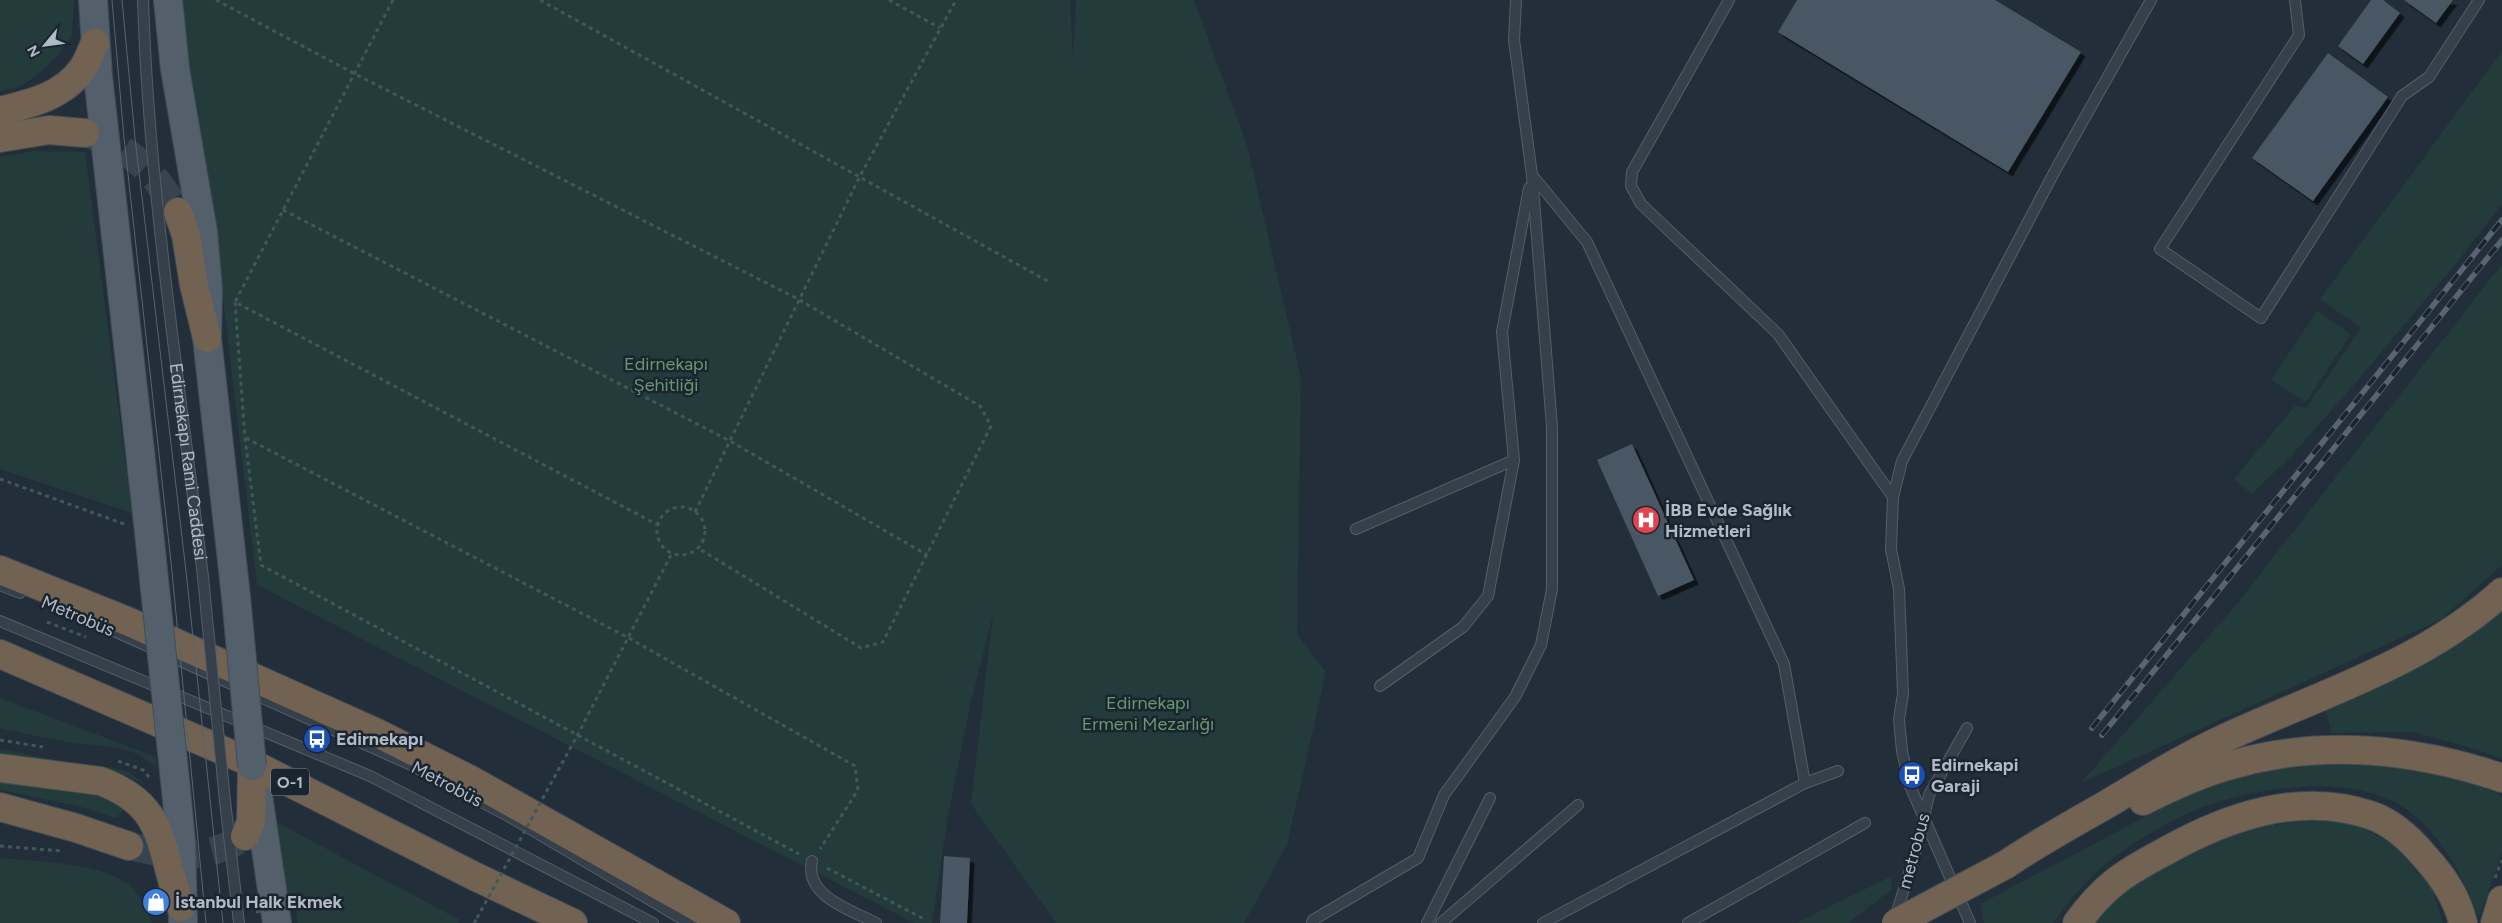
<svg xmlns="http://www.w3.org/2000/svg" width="2502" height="923" viewBox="0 0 2502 923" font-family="Figtree,sans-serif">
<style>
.green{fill:#243b3b}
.building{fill:#485664;filter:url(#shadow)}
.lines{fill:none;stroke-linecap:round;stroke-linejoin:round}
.highway-tunnel{stroke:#37444f;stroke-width:28;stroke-dasharray:28 14;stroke-linecap:butt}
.lane-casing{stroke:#545e68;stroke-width:12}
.primary-casing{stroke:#424c57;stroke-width:30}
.highway-casing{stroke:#414b55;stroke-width:30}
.path{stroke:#425858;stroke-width:3;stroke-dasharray:4 4;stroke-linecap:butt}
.lane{stroke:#36404b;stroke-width:10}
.primary{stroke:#53606b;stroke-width:28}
.highway{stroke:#716252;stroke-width:28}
.tram{stroke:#576572;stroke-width:1}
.rail-casing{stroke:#576572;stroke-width:5.5}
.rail{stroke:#1b252f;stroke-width:4;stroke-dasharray:11;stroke-linecap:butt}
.lane-bridge-casing{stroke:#545e68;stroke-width:12;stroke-linecap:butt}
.primary-bridge-casing{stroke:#424c57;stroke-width:30;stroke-linecap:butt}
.highway-bridge-casing{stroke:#414b55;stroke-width:30;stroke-linecap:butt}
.path-bridge{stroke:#425858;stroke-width:3;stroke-dasharray:4 4;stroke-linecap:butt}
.lane-bridge{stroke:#36404b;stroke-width:10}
.primary-bridge{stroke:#53606b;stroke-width:28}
.highway-bridge{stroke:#716252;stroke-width:28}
.labels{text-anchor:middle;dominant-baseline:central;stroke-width:5;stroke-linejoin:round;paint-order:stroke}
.shield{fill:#1b252f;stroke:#848e99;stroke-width:1}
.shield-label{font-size:16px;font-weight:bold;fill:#b1bbc7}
.park-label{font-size:18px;fill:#67986e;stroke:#1b252f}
.street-label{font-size:18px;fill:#b1bbc7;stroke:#1b252f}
.poi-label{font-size:18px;font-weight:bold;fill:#b1bbc7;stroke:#1b252f;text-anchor:start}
</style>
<defs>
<filter id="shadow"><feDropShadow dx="4.5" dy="4.5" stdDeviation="0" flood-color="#0009"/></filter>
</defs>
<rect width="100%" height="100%" fill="#222f3a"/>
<!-- green -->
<g class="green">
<path d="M0,0H74L72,35L57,56L42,71L20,87L0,91Z"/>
<path d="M182,0H1070L1073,62L1076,0H1194L1247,145L1301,378L1297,634L1326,672L1287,845L1244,923H1056L971,804L993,614L971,701L947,822L932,923H914L257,585L224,307L184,50Z"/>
<path d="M2502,51V204L2458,261L2352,387L2291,456L2252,494L2234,479L2295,406L2306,408L2361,328L2320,299Z"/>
<path d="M32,151L85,152L132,513L0,469V157Z"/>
<path d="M2502,264V565L2440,620L2081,783L2237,604Z"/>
<path d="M2317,311L2351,334L2306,402L2271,380Z"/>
<path d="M2502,610V759L2478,750L2413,732L2332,733L2325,710C2389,680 2445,654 2502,610Z"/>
<path d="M0,698L156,757L157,769C134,743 99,747 68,742C45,738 23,733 0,728Z"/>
<path d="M0,749L71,763L109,767L129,772L145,785L126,775L108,770L0,757Z"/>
<path d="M2303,764C2369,764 2442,767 2502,796V852L2479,918C2463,876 2440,830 2400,805C2349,774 2254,787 2200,808C2172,819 2130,844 2106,864C2085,881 2069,902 2053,923H1984L1980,904L2198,789L2252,771Z"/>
<path d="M0,782C42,787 88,785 124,809L116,818L78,806L0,790Z"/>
<path d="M2313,820L2356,824L2395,846L2433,890L2443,923H2095L2124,889L2210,840L2255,827Z"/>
<path d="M276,822L460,920L458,923H298L294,900L286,897Z"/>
<path d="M0,858C33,861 102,863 128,884C138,893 148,910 152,923H0Z"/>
<path d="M1892,876L1891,890L1848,923H1796Z"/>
</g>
<!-- building -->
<g class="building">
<path d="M1797,0H1995L2081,52L2008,172L1778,32Z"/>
<path d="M2371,0H2383L2400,13L2363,64L2338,46Z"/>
<path d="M2404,0H2453L2436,23Z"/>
<path d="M2328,53L2388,97L2313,201L2252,158Z"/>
<path d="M1632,444L1694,580L1658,596L1597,460Z"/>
<path d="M944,856L970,858L967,923H940Z"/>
</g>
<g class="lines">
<!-- highway-tunnel -->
<g class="highway-tunnel">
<path d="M85,133C129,145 156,174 178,212"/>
<path d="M129,846C171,856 207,862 245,836"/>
</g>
<!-- lane casing -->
<g class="lane-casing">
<g id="lane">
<path id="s1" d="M143,0C149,193 180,385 203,577"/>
<path d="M1729,0L1632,172L1631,186L1641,204L1778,334L1893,497"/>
<path d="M2295,0L2299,35L2160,249L2261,318L2402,96L2429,77L2479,0"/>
<path d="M1532,175L1587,242L1784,664L1805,783"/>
<path d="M1356,529L1514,460"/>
<path d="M0,585L20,593"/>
<path d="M0,621L370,776L653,923"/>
<path d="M94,622L411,765L510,817L689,923"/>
<path d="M1380,686L1463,627L1488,596L1514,460L1502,332L1529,188"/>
<path d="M225,801L239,923"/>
<path d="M812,861C804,896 851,910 876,923"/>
<path d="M1895,918L1917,847L1929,795L1967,728"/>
<path d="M1312,923L1313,920L1418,858L1444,795L1515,697L1541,645L1552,589V427L1532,175L1514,40L1516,0"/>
<path d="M1427,923L1490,798"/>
<path d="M1441,923L1578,805"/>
<path d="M1543,923L1805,783L1838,771"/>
<path d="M1688,923L1865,823"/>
<path d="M1970,923L1910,786L1902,751L1899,719L1903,694L1899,589L1891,549L1893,497L1902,461L2057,167L2151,0"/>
</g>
</g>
<!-- primary casing -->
<g class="primary-casing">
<g id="primary">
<path d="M93,0L98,76L149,532"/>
<path d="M168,0L175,69L203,232L208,289L207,338L236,597"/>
<path d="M257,789L277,923"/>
<path d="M176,790L181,842L183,923"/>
</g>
</g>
<!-- highway casing -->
<g class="highway-casing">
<g id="highway">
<path d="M0,111C30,104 64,96 83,68C88,61 91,51 95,43"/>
<path d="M0,138L49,130L85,133"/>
<path d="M178,212L186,235L194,285L207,338"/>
<path d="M0,570L127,621L375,732L471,780L726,923"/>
<path d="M0,654L247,761L474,876L573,923"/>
<path d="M0,768L100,781C169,806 158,849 181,907"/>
<path d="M2143,801C2173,786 2203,772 2235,764C2323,739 2417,749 2502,778"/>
<path d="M0,807L76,828L129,846"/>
<path d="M245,836L251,822L252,766"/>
<path d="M2005,865C2039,842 2074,823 2109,803C2147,780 2184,757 2225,738C2320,694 2423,664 2502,592"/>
<path d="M2077,923C2088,908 2101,893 2115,882C2130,870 2147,861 2164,852C2226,817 2299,791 2370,815C2392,822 2411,840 2426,858C2443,877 2457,897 2463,923"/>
<path d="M2495,923L2502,900"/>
</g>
</g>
<!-- path -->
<g class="path">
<path d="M216,0L355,74L798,299L980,406L991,426L883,642L861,648L698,548"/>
<path d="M393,0L235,302L658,525"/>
<path d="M540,0L1051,283"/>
<path d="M889,0L940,28"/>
<path d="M283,210L730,441L927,555"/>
<path d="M235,302L245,438L261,565L799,854"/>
<path d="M246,438L627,637L855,766L858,790L820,849"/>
<path d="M0,479L124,524"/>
<circle cx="681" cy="531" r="24"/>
<path d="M695,512L859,178L956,0"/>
<path d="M47,622L86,637"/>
<path d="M577,736L672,553"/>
<path d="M0,740L43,747"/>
<path d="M118,761L143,770L149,777"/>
<path d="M0,846L62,851"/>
<path d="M827,868L924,919"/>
<path d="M2495,878L2502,860"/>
<path d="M474,923L477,918"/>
</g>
<!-- lane -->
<use href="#lane" class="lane"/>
<!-- primary -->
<use href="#primary" class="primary"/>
<!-- highway -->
<use href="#highway" class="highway"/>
<!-- tram -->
<g class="tram">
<path d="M112,0L124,138L171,562L206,923"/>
<path d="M122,0L135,138L186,571L223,923"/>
</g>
<!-- rail casing -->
<g class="rail-casing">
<g id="rail">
<path d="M2092,728L2502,220"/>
<path d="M2102,735L2502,240"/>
</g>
</g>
<!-- rail -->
<use href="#rail" class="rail"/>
<!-- lane-bridge casing -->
<g class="lane-bridge-casing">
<path id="lane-bridge" d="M203,577L225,801"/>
</g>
<!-- primary-bridge casing -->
<g class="primary-bridge-casing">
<g id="primary-bridge">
<path d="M149,532L176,790"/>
<path d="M236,597L252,766"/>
</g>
</g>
<!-- highway-bridge casing -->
<g class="highway-bridge-casing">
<path id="highway-bridge" d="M1896,923L2005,865"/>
</g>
<!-- path-bridge -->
<g class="path-bridge">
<path d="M256,912L287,908"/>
<path d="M477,918L577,736"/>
</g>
<!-- lane-bridge -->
<use href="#lane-bridge" class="lane-bridge"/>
<!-- primary-bridge -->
<use href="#primary-bridge" class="primary-bridge"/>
<!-- highway-bridge -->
<use href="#highway-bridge" class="highway-bridge"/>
</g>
<!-- icons -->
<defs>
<g id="hospital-disc" transform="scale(1.4375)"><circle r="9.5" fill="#e0444e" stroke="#1b252f"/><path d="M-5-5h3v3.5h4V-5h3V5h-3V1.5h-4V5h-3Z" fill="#fff"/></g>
<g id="bus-disc" transform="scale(1.4375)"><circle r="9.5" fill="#1a4fb4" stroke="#1b252f"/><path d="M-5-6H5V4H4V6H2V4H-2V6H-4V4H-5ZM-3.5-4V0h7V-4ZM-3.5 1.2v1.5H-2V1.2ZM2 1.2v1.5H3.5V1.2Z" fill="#fff"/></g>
<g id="shop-disc" transform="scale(1.4375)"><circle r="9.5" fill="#3f7fe0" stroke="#1b252f"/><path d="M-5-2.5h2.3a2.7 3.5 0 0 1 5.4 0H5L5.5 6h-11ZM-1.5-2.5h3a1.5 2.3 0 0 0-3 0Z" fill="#fff"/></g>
</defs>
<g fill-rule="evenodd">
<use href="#hospital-disc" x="1646" y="520"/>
<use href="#bus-disc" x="317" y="739"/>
<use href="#bus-disc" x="1912" y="775"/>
<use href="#shop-disc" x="156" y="902"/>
</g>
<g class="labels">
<!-- shield labels -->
<rect class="shield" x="271" y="768.5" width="38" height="27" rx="4"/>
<g class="shield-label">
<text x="290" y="782">O-1</text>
</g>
<!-- park labels -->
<g class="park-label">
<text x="666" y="364">Edirnekapı<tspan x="666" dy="21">Şehitliği</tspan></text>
<text x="1148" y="703">Edirnekapı<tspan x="1148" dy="21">Ermeni Mezarlığı</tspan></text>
</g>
<!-- street labels -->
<g class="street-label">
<text stroke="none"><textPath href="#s1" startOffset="464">Edirnekapı Rami Caddesi</textPath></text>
<text transform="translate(78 616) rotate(23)">Metrobüs</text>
<text transform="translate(447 784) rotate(28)">Metrobüs</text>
<text transform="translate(1914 851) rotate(-75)">metrobus</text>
</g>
<!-- poi labels -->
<g class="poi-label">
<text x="1665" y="510">İBB Evde Sağlık<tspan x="1665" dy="21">Hizmetleri</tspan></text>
<text x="336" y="739">Edirnekapı</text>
<text x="1931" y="765">Edirnekapi<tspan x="1931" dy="21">Garaji</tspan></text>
<text x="175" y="902">İstanbul Halk Ekmek</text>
</g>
</g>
<!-- north arrow -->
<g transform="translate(45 45) rotate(241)" stroke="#1b252f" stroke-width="4" paint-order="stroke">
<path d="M0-4L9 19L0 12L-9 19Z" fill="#b1bbc7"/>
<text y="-8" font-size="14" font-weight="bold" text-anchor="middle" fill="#b1bbc7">N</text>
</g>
</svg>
